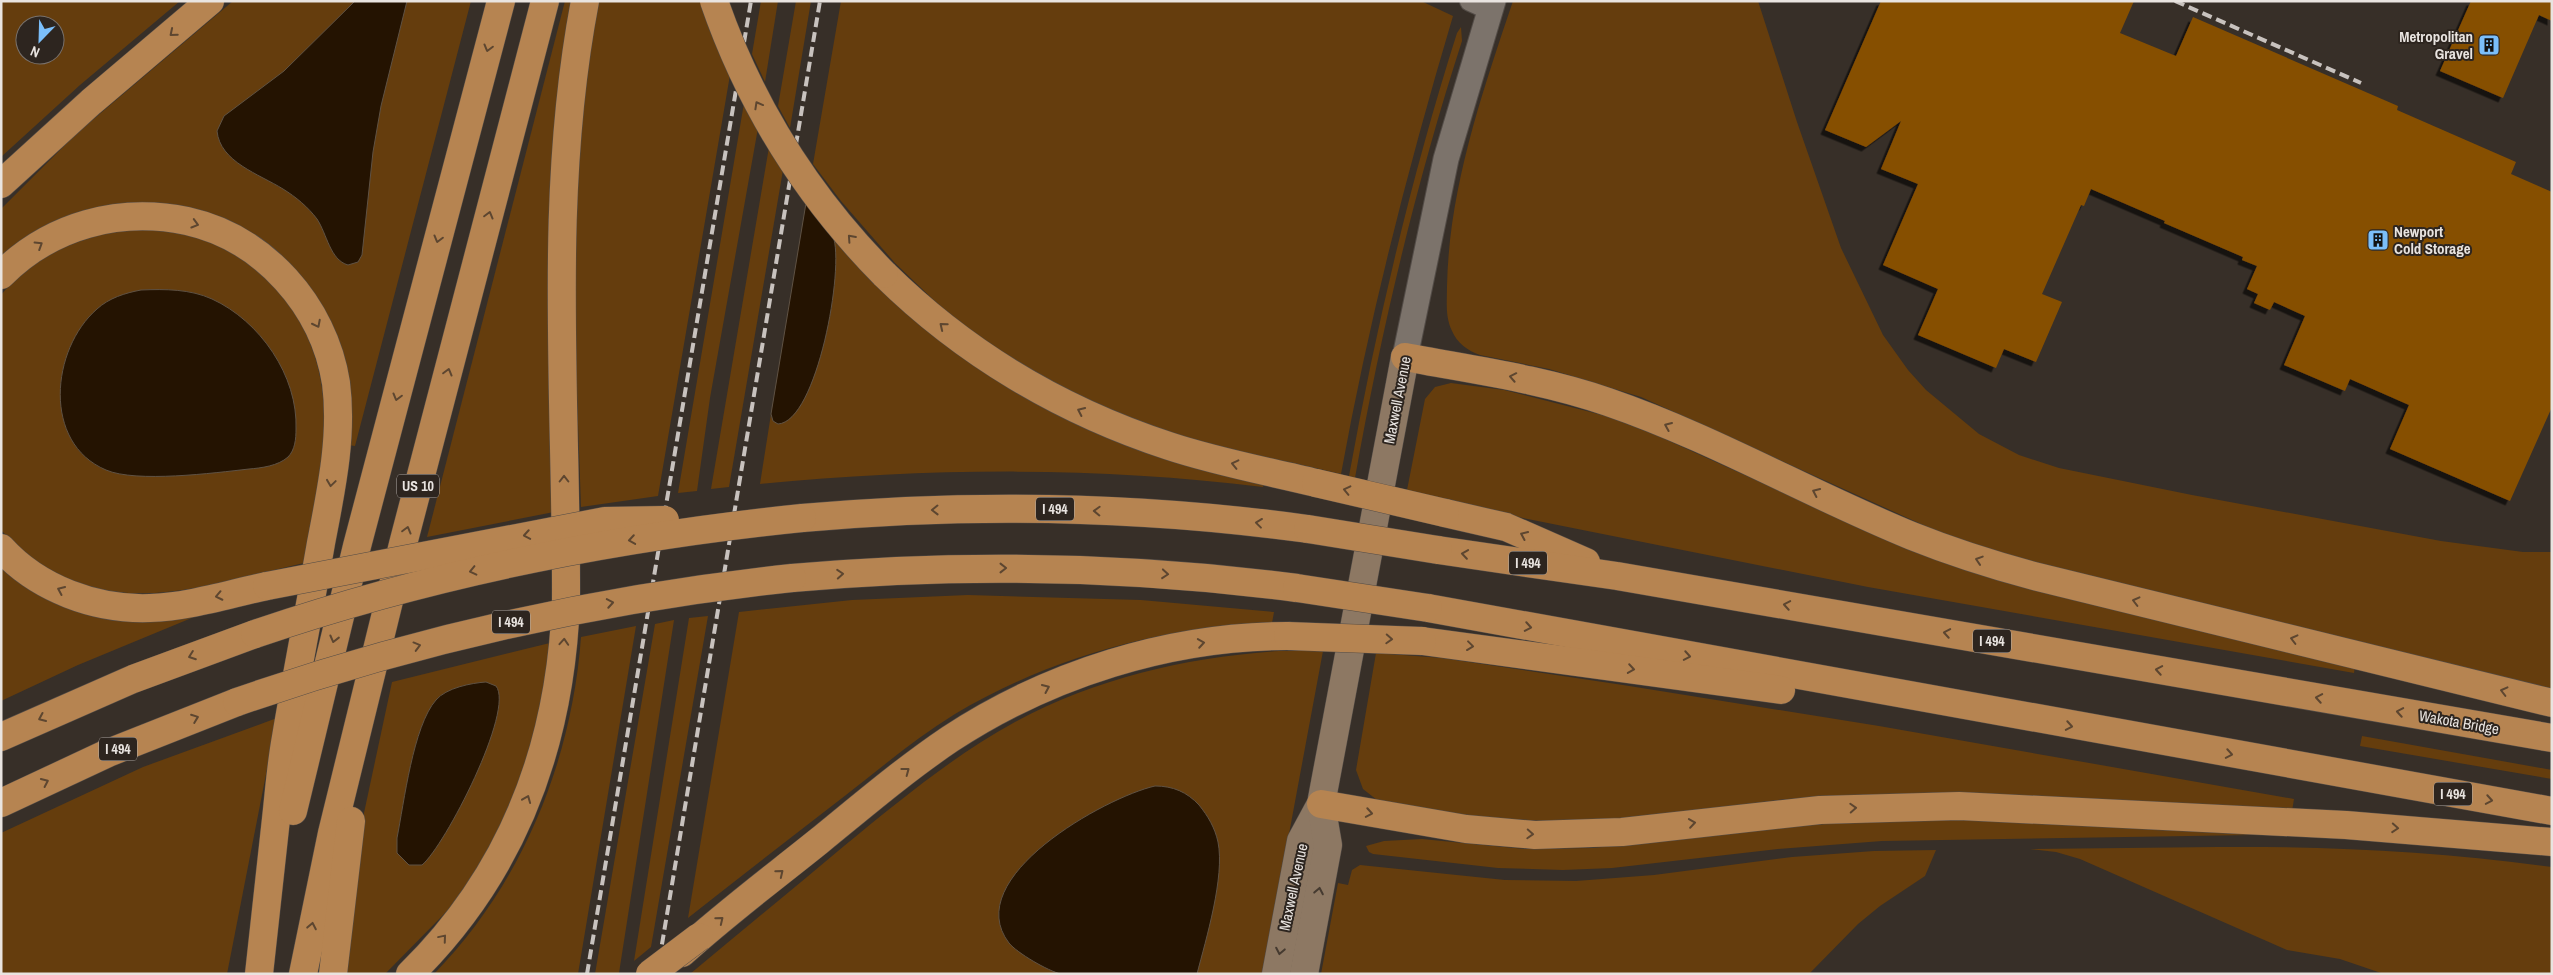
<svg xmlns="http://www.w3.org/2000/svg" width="2553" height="975" viewBox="0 0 2553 975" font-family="'Archivo Narrow',sans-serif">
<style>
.green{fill:#653d0d;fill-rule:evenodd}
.water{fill:#241301;stroke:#5f5244}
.building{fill:#864f00;filter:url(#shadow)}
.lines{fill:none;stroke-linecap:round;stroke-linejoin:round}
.minor-casing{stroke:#534c47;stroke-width:22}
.tertiary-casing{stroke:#534c47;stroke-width:27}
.secondary-casing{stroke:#534c47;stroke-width:29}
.motorway-casing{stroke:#534c47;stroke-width:29}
.minor{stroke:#7c736b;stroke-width:20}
.tertiary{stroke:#7c736b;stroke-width:25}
.secondary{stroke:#8d7863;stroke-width:28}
.motorway{stroke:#b68451;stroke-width:28}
.rail{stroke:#c8c2be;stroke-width:4;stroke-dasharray:10 5;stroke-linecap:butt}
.motorway-bridge-casing{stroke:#534c47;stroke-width:29;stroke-linecap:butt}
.motorway-bridge{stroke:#b68451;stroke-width:28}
.oneway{stroke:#5d4630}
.oneway2{stroke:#453a30}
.labels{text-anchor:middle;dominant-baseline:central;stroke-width:4;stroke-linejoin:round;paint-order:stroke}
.shield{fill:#2d251f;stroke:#b1aba6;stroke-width:1}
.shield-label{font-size:14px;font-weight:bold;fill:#e9e4e0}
.poi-label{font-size:15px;font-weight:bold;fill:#e9e4e0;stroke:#2d251f;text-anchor:end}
.street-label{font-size:15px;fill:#e9e4e0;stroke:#2d251f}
</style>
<defs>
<filter id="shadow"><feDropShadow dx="-4.5" dy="4.5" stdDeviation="0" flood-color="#0009"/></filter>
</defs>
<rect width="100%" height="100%" fill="#372f28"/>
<!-- green -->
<g class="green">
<path d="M1,1H180L80,85L1,157ZM25,25H55V55H25Z"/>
<path d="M233,1H471L355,446L348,445L333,331L191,210L1,258V209L76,134Z"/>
<path d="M565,1H575L554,512L427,537Z"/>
<path d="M597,1H701L730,75L658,496L581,507C578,409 572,310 576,212C578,141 588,71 597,1Z"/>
<path d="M761,1H778L765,82L752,54Z"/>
<path d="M796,1H811L790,128L778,106Z"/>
<path d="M841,1H1421L1453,16C1408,167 1369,320 1341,474L1289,462L1288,465L1190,440L1086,401L996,351L943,309L895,263L841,201L813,164Z"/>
<path d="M1513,1H1758L1797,122L1841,248L1883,335L1908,370L1926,390L1979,434L2019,455L2059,468L2192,495L2441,541L2523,552H2552V690L2053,568L1954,539L1641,397L1549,369L1480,355C1468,351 1457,343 1452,331C1445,317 1447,301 1447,286C1449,188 1482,93 1513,1Z"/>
<path d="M1461,27L1462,41C1416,183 1381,331 1355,478L1349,476C1376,327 1411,178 1457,33Z"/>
<path d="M744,103L758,128L710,398L697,491L678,493Z"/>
<path d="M769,147L783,170L729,487L711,489Z"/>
<path d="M119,230C133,230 148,228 161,230C245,237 311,306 322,388C330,445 316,506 308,562C192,588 96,630 1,530V295C32,256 73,241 119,230Z"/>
<path d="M833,236L932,333L1264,482L1263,487C1097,466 926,468 760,484L771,414L772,419L798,408L808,392L824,344L832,305L834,267Z"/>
<path d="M1451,383L1504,390L1606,416L1656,435L1811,505L2355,665L2354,673L1868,587L1523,518L1407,490L1425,399L1435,387Z"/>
<path d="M1,565L192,614L194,617L78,665L1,701Z"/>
<path d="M968,595L1141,600L1274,612L1272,623C1161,627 1051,657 955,714C916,738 882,767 846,795C793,836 740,877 688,918L739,612L852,600Z"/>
<path d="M708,616L651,947L634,961L689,618Z"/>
<path d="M674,620L619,973L595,974L655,624Z"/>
<path d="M636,626L578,974H434C522,884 572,761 581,637Z"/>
<path d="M554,642L550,670L525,774L480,868L449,909L385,974H341L358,841L392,682Z"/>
<path d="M1279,651H1323L1263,974H690C741,931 793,889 844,846C899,801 953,756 1015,722C1096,678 1188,657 1279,651Z"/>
<path d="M1376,653L1442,658L1623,685L1879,726L2294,799L2292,811L1917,794L1786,799L1652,816L1564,822L1474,817L1377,800L1363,789L1356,770Z"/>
<path d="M277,718L227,974H1V833L143,767Z"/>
<path d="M2362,736L2552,770V779L2360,746Z"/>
<path d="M1962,820L2253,831L2252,835L1882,841L1778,849L1612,868L1563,870L1498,868L1373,854L1369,852L1366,846L1384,841L1422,839L1525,849L1593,848L1787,827L1861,821Z"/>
<path d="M2218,847C2330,846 2441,852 2552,867V974H2384L2340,959L2287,950L2080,859L2056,852L2030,849Z"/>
<path d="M1936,850L1925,876L1880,906L1858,924L1809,974H1321L1338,883L1348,885L1352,870L1360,865L1505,880L1576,881L1654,875L1792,857L1874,851Z"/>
</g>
<!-- water -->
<g class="water">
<path d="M355,1H407L381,106L373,152L362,255L358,262L348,265C330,260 327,234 317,219C308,207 296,197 283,189C259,174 220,162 217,131L224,116L284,71Z"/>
<path d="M806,203C814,212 828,224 833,236C845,267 817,422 778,424L773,421L771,414Z"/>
<path d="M141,290C165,289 190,289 212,299C260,321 298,376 296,429C296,439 295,450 288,457C278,466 261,468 249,469C214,473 136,483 106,470C42,443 51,349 97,309C109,298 125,293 141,290Z"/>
<path d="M486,682L496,686C515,710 445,846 422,865H409L397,853V838C404,803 413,726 436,700C446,688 471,683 486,682Z"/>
<path d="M1155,786C1173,786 1187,792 1199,805C1208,816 1215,828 1218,842C1225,877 1206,939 1197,974C1166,974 1134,974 1102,974C1089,974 1074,975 1061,974C1048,971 1017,953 1009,943C959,878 1106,797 1155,786Z"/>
</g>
<!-- building -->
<g class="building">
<path d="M1881,1H2134L2120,33L2176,56L2193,17L2398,106L2397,110L2516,162L2511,174L2552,192V407L2510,501L2390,449L2409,405L2350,379L2345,391L2284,365L2305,316L2274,302L2270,310L2254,303L2258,294L2247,289L2257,266L2242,260L2243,257L2164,223L2165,221L2091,189L2084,206L2081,205L2042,294L2062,302L2036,362L2004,349L1996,368L1918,335L1938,289L1883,265L1918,184L1881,169L1901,121L1866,147L1825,130Z"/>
<path d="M2471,1H2552V21L2539,15L2503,98L2440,71Z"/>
</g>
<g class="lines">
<!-- minor casing -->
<g class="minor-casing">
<path id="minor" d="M1470,1L1490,10"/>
</g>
<!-- tertiary casing -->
<g class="tertiary-casing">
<path id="tertiary" d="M1405,357L1446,159L1493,1"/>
</g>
<!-- secondary casing -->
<g class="secondary-casing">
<g id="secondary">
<path d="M1276,974L1301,841L1321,804L1405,357"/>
<path d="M1304,974L1328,845L1321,804"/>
</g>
</g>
<!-- motorway casing -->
<g class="motorway-casing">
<g id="motorway">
<path d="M1,184L91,102L210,1"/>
<path d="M884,274C964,353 1062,411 1169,446C1217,462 1267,471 1316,483"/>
<path d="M1,275C51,225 119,207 187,221C264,238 324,306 336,383C343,436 331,491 321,543C310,607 297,672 286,737C281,764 279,792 276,819C270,871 265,922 259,974"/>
<path d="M1405,357C1473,370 1542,379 1608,402C1713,438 1809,494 1912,536C1952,552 1993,565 2034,576L2552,703"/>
<path d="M1445,513L1506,527L1586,562"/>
<path d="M802,518C970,503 1141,506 1308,529"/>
<path d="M1,548C38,589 96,610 150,608C189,607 229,594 267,586"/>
<path d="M1438,550L1617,576L2552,738"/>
<path d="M792,578C961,563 1129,566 1297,588"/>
<path d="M1428,608L2552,811"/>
<path d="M1422,641L1781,690"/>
<path d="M1,737L133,679L255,634"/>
<path d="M1,803L108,753L237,702"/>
<path d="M1321,804L1466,829L1535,835L1622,832L1820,810L1959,806L2346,825L2552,842"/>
<path d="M293,811L357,546L501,1"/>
<path d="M682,953C726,913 773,878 819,841C862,806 904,770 950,739C1049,674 1170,636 1288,636"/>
<path d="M303,974L332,833L403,544L545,1"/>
<path d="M333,974L351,821"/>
<path d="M410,974C514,872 561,743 566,600C567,401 547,199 585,1"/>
</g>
</g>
<!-- minor -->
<use href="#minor" class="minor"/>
<!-- tertiary -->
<use href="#tertiary" class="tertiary"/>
<!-- secondary -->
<use href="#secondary" class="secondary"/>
<!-- motorway -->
<use href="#motorway" class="motorway"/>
<!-- rail -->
<g class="rail">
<path d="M2175,1L2361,83"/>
<path d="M587,974L751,1"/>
<path d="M657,974L820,1"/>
</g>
<!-- motorway-bridge casing -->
<g class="motorway-bridge-casing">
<g id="motorway-bridge">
<path d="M714,1C750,105 807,196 884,274"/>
<path d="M1316,483L1445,513"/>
<path d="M1308,529L1438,550"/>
<path d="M267,586L605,521L665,520"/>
<path d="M1297,588L1428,608"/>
<path d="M255,634C433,573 615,537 802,518"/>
<path d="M1288,636L1422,641"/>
<path d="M237,702C418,639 602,598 792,578"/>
<path d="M650,974L699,937"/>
</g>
</g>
<!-- motorway-bridge -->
<use href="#motorway-bridge" class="motorway-bridge"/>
</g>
<!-- one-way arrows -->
<defs><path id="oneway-chevron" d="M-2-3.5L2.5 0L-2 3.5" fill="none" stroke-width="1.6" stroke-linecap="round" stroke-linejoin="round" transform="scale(1.25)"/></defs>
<g class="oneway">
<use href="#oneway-chevron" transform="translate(173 33) rotate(140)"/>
<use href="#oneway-chevron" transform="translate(488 48) rotate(105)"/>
<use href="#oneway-chevron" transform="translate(758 105) rotate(-119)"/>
<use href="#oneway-chevron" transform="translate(489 215) rotate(-75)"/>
<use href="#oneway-chevron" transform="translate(195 224) rotate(16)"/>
<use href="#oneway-chevron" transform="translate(851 238) rotate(-132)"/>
<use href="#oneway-chevron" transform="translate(438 239) rotate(105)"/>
<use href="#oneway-chevron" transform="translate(39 245) rotate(-32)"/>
<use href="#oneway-chevron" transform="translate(317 324) rotate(63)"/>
<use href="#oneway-chevron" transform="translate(943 326) rotate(-141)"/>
<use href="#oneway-chevron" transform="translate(448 372) rotate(-75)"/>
<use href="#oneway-chevron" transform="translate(1513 377) rotate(-169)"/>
<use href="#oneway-chevron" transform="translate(397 397) rotate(105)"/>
<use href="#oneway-chevron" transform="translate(1081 411) rotate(-155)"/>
<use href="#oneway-chevron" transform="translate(1668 426) rotate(-157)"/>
<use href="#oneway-chevron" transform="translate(1235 464) rotate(-167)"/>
<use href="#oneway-chevron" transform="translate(564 479) rotate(-90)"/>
<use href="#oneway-chevron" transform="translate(331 483) rotate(98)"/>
<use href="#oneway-chevron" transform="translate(1347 490) rotate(-167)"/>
<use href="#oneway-chevron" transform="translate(1816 492) rotate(-155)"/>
<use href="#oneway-chevron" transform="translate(935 510) rotate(179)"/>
<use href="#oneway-chevron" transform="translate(1097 511) rotate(-178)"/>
<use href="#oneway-chevron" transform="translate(1259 523) rotate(-173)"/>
<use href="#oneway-chevron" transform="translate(407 530) rotate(-75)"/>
<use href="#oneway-chevron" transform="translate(527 535) rotate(170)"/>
<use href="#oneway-chevron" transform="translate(1524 535) rotate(-156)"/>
<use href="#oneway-chevron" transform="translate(632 540) rotate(171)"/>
<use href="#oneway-chevron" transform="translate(1465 554) rotate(-172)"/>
<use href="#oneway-chevron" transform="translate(1979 560) rotate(-162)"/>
<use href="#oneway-chevron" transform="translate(1003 568)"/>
<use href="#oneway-chevron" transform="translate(473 571) rotate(167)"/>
<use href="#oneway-chevron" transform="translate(840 574) rotate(-4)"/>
<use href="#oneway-chevron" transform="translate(1165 574) rotate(5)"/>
<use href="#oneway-chevron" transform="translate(61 590) rotate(-156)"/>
<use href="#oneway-chevron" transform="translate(219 596) rotate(168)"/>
<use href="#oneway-chevron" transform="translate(2136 601) rotate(-166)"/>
<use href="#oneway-chevron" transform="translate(610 603) rotate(-10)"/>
<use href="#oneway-chevron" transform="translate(1787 605) rotate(-170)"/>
<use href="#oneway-chevron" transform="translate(1528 627) rotate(10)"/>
<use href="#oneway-chevron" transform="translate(1947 633) rotate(-170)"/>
<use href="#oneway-chevron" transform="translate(334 639) rotate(104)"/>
<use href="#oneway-chevron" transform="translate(1389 639) rotate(3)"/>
<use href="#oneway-chevron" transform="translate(2294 639) rotate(-166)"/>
<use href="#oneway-chevron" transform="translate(564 642) rotate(-86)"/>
<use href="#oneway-chevron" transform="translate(1201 643) rotate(-9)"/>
<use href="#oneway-chevron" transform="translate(417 646) rotate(-15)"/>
<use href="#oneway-chevron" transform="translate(1470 646) rotate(7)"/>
<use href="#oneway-chevron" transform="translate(192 656) rotate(160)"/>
<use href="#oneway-chevron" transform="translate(1687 656) rotate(10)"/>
<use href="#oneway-chevron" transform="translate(1631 669) rotate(9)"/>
<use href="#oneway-chevron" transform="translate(2159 670) rotate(-170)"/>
<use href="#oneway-chevron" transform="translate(1046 688) rotate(-24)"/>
<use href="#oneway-chevron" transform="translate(2504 691) rotate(-166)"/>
<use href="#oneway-chevron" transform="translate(2319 698) rotate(-170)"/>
<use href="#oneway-chevron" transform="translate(2400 712) rotate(-170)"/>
<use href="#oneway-chevron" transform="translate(42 718) rotate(156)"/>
<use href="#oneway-chevron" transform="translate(195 718) rotate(-21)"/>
<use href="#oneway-chevron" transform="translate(2069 726) rotate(10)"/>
<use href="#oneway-chevron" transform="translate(2229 754) rotate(10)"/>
<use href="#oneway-chevron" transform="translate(906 771) rotate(-37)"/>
<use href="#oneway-chevron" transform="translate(45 782) rotate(-25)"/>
<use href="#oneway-chevron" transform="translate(527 799) rotate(-68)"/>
<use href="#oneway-chevron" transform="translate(2489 800) rotate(10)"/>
<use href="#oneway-chevron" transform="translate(1853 808) rotate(-3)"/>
<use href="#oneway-chevron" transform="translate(1369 813) rotate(10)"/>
<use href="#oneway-chevron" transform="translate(1692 823) rotate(-8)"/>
<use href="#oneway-chevron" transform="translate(2395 828) rotate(4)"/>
<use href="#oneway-chevron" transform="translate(1530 834) rotate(3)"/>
<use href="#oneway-chevron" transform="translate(780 873) rotate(-39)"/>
<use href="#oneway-chevron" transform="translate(720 920) rotate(-39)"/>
<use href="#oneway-chevron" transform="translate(312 926) rotate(-79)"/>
<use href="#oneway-chevron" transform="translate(443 938) rotate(-50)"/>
</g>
<g class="oneway2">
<use href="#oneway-chevron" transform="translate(1319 891) rotate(-79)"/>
<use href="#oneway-chevron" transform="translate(1280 951) rotate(101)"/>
</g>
<!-- icons -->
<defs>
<g id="building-square" transform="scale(1.125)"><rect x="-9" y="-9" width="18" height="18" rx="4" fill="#7bbef9" stroke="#2d251f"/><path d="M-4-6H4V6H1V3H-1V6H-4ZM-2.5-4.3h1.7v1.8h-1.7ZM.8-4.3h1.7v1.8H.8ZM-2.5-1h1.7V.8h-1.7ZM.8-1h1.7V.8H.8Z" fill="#111"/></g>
</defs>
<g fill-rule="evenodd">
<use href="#building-square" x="2489" y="45"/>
<use href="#building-square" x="2378" y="240"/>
</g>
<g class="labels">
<!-- shield labels -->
<g class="shield">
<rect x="397" y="474.5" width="42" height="23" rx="4"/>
<rect x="1036" y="497.5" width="38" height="23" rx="4"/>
<rect x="1509" y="551.5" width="38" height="23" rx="4"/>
<rect x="492" y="610.5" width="38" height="23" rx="4"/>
<rect x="1973" y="629.5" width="38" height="23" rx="4"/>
<rect x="99" y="737.5" width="38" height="23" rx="4"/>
<rect x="2434" y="782.5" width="38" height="23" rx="4"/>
</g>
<g class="shield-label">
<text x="418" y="486">US 10</text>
<text x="1055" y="509">I 494</text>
<text x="1528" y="563">I 494</text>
<text x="511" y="622">I 494</text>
<text x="1992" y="641">I 494</text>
<text x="118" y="749">I 494</text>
<text x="2453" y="794">I 494</text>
</g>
<!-- poi labels -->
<g class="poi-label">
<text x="2473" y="36">Metropolitan<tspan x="2473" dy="17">Gravel</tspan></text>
<text x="2394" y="231" text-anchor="start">Newport<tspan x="2394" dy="17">Cold Storage</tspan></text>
</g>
<!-- street labels -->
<g class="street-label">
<text transform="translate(1397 400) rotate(-79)">Maxwell Avenue</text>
<text transform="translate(2459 722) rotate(10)">Wakota Bridge</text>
<text transform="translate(1293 887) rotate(-78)">Maxwell Avenue</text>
</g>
</g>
<!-- border -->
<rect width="2553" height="975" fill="none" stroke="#e9e4e0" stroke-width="5"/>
<!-- north arrow -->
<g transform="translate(40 40) rotate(203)"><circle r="24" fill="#2d251f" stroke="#78716c"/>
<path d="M0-4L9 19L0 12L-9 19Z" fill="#7bbef9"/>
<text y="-8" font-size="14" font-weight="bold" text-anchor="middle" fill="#e9e4e0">N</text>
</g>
</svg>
